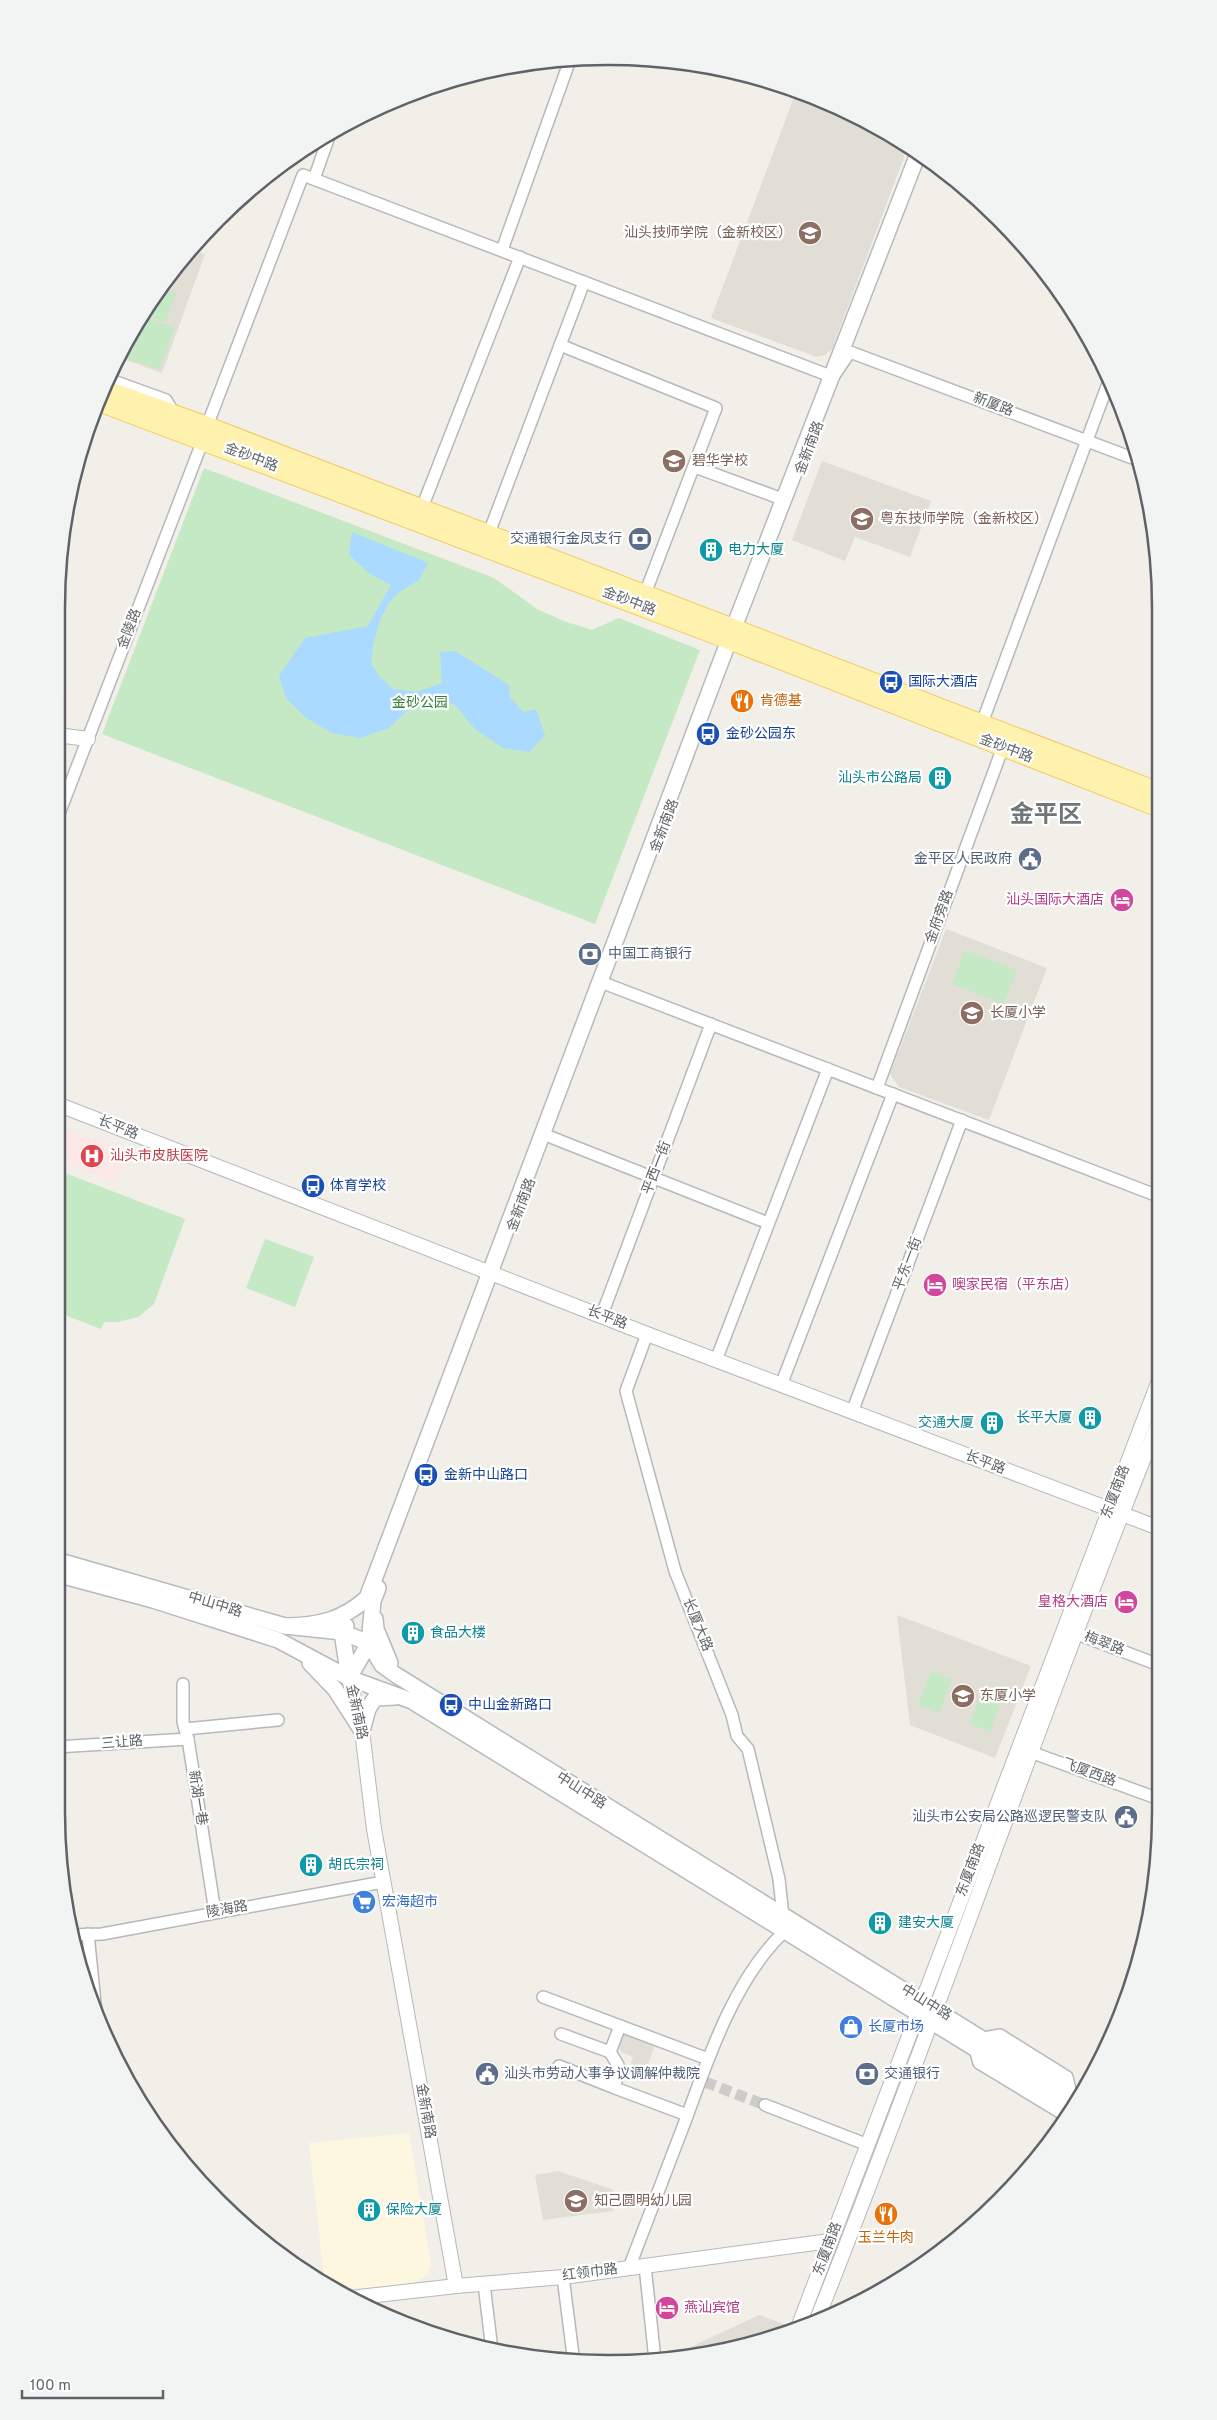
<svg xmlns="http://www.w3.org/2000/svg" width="1217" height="2420" viewBox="0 0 1217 2420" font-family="Overpass,'Noto Sans SC',sans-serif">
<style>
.commercial{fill:#fef7e0}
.education{fill:#e1ded6}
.medical{fill:#fce8e6}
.green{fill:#c5e8c5}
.water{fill:#aadaff}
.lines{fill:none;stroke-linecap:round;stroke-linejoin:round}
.minor-tunnel{stroke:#ccccc8;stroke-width:11;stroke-dasharray:11 5.5;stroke-linecap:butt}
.minor-casing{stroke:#b5b8bc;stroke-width:14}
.tertiary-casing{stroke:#b5b8bc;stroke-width:16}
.secondary-casing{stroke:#b6babf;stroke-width:18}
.primary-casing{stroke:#f2c960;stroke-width:20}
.minor{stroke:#fff;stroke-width:11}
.tertiary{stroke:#fff;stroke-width:14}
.secondary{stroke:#fff;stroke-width:15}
.primary{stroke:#fff2af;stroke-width:18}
.labels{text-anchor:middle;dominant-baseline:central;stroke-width:4.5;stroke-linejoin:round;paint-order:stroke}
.education-label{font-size:14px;fill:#785e54;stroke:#fff;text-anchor:start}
.street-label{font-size:14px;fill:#5f6368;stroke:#fff}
.service-label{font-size:14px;fill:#4e5e75;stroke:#fff;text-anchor:end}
.culture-label{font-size:14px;fill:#0d838f;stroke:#fff;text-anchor:start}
.transit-label{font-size:14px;fill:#164399;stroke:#fff;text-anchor:start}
.food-label{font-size:14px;fill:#c56008;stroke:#fff;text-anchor:start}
.park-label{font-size:14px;fill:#348238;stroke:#fff}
.hotel-label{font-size:14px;fill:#b23c85;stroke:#fff;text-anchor:end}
.health-label{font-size:14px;fill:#be3a42;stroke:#fff;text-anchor:start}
.shop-label{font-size:14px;fill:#366cbe;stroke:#fff;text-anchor:start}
.town-label{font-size:24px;font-weight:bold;fill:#70757a;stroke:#fff}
.rim{fill:none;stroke:#5f6368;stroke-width:2.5}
</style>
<rect width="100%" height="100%" fill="#f1efe8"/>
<!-- commercial -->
<path class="commercial" d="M409,2133L431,2265L428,2274L414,2283L334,2291L325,2285L309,2143Z"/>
<!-- education -->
<g class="education">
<path d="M794,97L873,126L908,147L832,349L825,355L817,357L711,318Z"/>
<path d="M192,250L205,254L162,373L118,357L170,273Z"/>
<path d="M822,461L931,501L910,557L855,537L845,561L792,540Z"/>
<path d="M946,929L1047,968L989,1120L899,1087L890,1074Z"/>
<path d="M897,1615L1031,1666L995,1758L910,1725Z"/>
<path d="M624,2032L655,2045L644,2076L629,2070L633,2057L621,2052L618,2046Z"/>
<path d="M558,2171L614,2190L613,2211L543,2220L535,2175Z"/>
<path d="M759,2315L784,2324L779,2336L680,2359L663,2360Z"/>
</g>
<!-- medical -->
<g class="medical">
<path d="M57,1126L128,1151L116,1183L57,1160Z"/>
<path d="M1159,1464V1504L1145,1499Z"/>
</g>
<!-- green -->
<g class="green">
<path d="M161,287L176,293L165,322L144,314Z"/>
<path d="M143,316L175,328L159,370L119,355Z"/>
<path d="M204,468L494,578L537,609L564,621L592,630L619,618L700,650L595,924L102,734Z"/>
<path d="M965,950L1017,970L1004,1004L952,984Z"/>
<path d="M57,1170L185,1219L154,1304L138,1317L118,1322H104L101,1329L57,1312Z"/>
<path d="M265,1239L314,1257L295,1307L246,1288Z"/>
<path d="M931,1671L952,1680L939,1713L918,1705Z"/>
<path d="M982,1689L1003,1697L990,1732L970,1724Z"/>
</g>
<!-- water -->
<path class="water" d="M352,532L428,563L419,580L398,593L389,603L380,620L373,645L371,663L379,676L393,689L417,692L442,683L440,652L455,651L509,685L510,697L523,712L536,709L545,735L529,752L503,748L475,729L455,705L448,702L409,709L389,728L360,738L332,733L305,717L286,698L279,676L305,638L368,626L391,585L370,574L349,555Z"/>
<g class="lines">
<!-- minor-tunnel -->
<path class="minor-tunnel" d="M705,2082L765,2105"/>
<!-- minor casing -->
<g class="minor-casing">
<g id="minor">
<path d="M314,179L331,131"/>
<path d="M502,250L570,60"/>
<path d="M560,345L716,408L648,586"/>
<path d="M108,379L166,400L175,415"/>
<path d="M207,426L303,175L833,377L850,352L1135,459"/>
<path d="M695,467L785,500"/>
<path d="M425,500L520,257"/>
<path d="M492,525L584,282"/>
<path d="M982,723L1109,381"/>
<path d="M57,819L203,440"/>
<path d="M606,984L1158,1196"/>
<path d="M877,1088L1003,747"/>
<path d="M548,1136L768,1223"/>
<path d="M603,1312L711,1024"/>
<path d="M647,1334L626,1391L675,1571L732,1715L737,1736L748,1749L779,1879L783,1916"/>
<path d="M718,1355L828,1069"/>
<path d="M783,1380L893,1094"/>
<path d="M854,1407L962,1120"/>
<path d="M1077,1634L1159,1665"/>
<path d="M183,1684V1722L188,1739L215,1912"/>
<path d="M185,1729L278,1720"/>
<path d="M56,1747L188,1739"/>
<path d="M1025,1750L1159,1799"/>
<path d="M88,1934L96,2013"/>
<path d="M71,1935L102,1934L383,1882"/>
<path d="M543,1997L708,2059"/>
<path d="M620,2026L610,2052L618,2065L615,2088L687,2115"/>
<path d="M561,2034L610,2052"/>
<path d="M984,2038L1000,2035L1067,2077L1071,2094"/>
<path d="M975,2049L979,2063L1068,2117"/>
<path d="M559,2066L615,2088"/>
<path d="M765,2105L868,2145"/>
<path d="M645,2266L655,2360"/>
<path d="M629,2268C648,2218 667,2168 686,2119C709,2056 735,1978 784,1932"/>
<path d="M563,2277L574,2363"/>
<path d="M484,2284L492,2350"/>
</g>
</g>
<!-- tertiary casing -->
<g class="tertiary-casing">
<g id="tertiary">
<path d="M57,735L88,739"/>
<path d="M57,1104L647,1334L1159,1528"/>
<path d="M349,1678L362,1731L374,1829L456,2286"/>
<path d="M350,2298L456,2286L563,2277L830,2241"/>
<path d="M816,2322C935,2024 1038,1720 1158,1423"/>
<path d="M797,2330L1158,1383"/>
</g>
</g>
<!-- secondary casing -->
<g class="secondary-casing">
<g id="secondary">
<path d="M56,1560L285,1626L342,1632L369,1643L382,1665L396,1675L1079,2099"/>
<path d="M56,1574L153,1600L278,1640L349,1678L412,1701L1073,2109"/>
<path d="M375,1619L376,1629L390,1663"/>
<path d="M285,1626C317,1626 343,1620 367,1598L729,640L918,154"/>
<path d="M346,1626L342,1632L349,1678"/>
<path d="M310,1663L335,1689L362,1731"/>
<path d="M349,1678L369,1643L373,1601L378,1588"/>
<path d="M362,1731L368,1709L375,1698L395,1697"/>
</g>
</g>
<!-- primary casing -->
<g class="primary-casing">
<g id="primary">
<path d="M104,389L207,426L1157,791"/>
<path d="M99,402L729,640L1157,807"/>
</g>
</g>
<!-- minor -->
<use href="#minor" class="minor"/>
<!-- tertiary -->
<use href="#tertiary" class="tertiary"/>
<!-- secondary -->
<use href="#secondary" class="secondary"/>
<!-- primary -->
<use href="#primary" class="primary"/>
</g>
<!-- icons -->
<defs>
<g id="school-disc" transform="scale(1.25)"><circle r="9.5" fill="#8d6e63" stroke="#fff"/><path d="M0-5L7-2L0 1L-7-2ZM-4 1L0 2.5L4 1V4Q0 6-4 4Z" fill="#fff"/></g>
<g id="bank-disc" transform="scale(1.25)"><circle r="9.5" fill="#5c6f8a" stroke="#fff"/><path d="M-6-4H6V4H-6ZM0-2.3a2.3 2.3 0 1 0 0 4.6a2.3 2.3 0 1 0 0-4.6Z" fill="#fff"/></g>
<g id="building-disc" transform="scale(1.25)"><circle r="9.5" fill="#0f9aa8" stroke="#fff"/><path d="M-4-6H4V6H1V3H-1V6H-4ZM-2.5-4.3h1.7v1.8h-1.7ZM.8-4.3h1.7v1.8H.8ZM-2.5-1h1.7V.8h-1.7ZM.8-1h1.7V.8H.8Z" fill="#fff"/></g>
<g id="bus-disc" transform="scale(1.25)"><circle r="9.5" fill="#1a4fb4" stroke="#fff"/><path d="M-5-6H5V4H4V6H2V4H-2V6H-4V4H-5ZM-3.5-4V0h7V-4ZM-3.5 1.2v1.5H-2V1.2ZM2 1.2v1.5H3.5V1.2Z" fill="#fff"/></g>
<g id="restaurant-disc" transform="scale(1.25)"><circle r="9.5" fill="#e8710a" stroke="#fff"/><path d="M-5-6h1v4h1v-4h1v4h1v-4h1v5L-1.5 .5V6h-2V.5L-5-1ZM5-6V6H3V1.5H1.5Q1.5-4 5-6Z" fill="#fff"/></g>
<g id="civic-disc" transform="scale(1.25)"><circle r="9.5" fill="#5c6f8a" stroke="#fff"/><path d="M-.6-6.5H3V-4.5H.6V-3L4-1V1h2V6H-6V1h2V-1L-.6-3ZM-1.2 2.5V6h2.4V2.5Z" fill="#fff"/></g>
<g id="hotel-disc" transform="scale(1.25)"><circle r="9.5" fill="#d1479c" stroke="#fff"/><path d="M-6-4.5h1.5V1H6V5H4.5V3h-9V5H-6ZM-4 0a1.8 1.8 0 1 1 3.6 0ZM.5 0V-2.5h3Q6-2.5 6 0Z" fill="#fff"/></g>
<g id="hospital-disc" transform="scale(1.25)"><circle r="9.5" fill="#e0444e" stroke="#fff"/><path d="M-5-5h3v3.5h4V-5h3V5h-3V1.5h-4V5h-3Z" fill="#fff"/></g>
<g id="supermarket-disc" transform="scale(1.25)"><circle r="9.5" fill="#3f7fe0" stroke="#fff"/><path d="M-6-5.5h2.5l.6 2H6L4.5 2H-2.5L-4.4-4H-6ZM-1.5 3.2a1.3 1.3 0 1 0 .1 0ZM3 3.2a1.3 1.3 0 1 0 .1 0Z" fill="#fff"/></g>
<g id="shop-disc" transform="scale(1.25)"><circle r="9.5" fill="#3f7fe0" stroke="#fff"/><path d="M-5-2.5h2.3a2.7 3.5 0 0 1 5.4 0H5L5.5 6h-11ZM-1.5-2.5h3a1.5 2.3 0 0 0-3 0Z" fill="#fff"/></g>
</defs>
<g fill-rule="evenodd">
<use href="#school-disc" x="810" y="233"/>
<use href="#school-disc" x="674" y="461"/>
<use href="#school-disc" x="862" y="519"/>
<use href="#bank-disc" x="640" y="539"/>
<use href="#building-disc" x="711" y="550"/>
<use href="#bus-disc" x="891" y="682"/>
<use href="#restaurant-disc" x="742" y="701"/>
<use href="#bus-disc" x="708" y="734"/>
<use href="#building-disc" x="940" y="778"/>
<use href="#civic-disc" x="1030" y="859"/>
<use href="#hotel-disc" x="1122" y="900"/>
<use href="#bank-disc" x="590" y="954"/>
<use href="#school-disc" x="972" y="1013"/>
<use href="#hospital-disc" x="92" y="1156"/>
<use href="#bus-disc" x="313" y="1186"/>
<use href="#hotel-disc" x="935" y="1285"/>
<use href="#building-disc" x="1090" y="1418"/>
<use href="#building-disc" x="992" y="1423"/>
<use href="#bus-disc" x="426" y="1475"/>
<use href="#hotel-disc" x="1126" y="1602"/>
<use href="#building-disc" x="413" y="1633"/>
<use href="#school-disc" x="963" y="1696"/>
<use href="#bus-disc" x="451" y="1705"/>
<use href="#civic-disc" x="1126" y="1817"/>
<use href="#building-disc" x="311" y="1865"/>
<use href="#supermarket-disc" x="364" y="1902"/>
<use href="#building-disc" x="880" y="1923"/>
<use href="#shop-disc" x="851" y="2027"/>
<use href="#civic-disc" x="487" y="2074"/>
<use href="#bank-disc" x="867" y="2074"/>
<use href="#school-disc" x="576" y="2201"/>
<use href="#building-disc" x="369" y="2210"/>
<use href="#restaurant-disc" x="886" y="2214"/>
<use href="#hotel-disc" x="667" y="2308"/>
</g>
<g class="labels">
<!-- education labels -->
<g class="education-label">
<text x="792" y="233" text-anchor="end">汕头技师学院（金新校区）</text>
<text x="692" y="461">碧华学校</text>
<text x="880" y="519">粤东技师学院（金新校区）</text>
<text x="990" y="1013">长厦小学</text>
<text x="980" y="1696">东厦小学</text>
<text x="594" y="2201">知己圆明幼儿园</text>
</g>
<!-- street labels -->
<g class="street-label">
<text transform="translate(993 405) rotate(21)">新厦路</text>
<text transform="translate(810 448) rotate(-69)">金新南路</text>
<text transform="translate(251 458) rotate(21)">金砂中路</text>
<text transform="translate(629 602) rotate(21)">金砂中路</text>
<text transform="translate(130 629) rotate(-69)">金陵路</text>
<text transform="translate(1006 749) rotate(21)">金砂中路</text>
<text transform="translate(665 826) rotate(-69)">金新南路</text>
<text transform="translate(940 917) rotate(-70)">金府旁路</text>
<text transform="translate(118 1128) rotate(22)">长平路</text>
<text transform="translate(657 1168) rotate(-69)">平西一街</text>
<text transform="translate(522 1205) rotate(-69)">金新南路</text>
<text transform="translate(908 1264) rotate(-69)">平东一街</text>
<text transform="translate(607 1318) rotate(21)">长平路</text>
<text transform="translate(985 1463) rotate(21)">长平路</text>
<text transform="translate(1116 1492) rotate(-69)">东厦南路</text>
<text transform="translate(215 1605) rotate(17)">中山中路</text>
<text transform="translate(697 1625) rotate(68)">长厦大路</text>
<text transform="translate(1104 1644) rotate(21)">梅翠路</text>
<text transform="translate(356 1712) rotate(78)">金新南路</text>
<text transform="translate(122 1743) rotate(-5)">三让路</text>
<text transform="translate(1089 1773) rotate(20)">飞厦西路</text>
<text transform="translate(581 1791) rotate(32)">中山中路</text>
<text transform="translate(197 1798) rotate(81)">新湖一巷</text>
<text transform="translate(971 1870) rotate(-69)">东厦南路</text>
<text transform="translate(227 1910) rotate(-10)">陵海路</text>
<text transform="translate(926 2003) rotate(31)">中山中路</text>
<text transform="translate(425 2111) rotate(80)">金新南路</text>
<text transform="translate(828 2249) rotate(-69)">东厦南路</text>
<text transform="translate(590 2273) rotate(-7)">红领巾路</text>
</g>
<!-- service labels -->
<g class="service-label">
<text x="622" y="539">交通银行金凤支行</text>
<text x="1012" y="859">金平区人民政府</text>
<text x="608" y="954" text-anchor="start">中国工商银行</text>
<text x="1108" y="1817">汕头市公安局公路巡逻民警支队</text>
<text x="504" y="2074" text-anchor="start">汕头市劳动人事争议调解仲裁院</text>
<text x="884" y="2074" text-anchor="start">交通银行</text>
</g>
<!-- culture labels -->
<g class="culture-label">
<text x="728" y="550">电力大厦</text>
<text x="922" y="778" text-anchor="end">汕头市公路局</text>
<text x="1072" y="1418" text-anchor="end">长平大厦</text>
<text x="974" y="1423" text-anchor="end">交通大厦</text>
<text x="430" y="1633">食品大楼</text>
<text x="328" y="1865">胡氏宗祠</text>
<text x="898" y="1923">建安大厦</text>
<text x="386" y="2210">保险大厦</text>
</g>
<!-- transit labels -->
<g class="transit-label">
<text x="908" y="682">国际大酒店</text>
<text x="726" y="734">金砂公园东</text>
<text x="330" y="1186">体育学校</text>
<text x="444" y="1475">金新中山路口</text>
<text x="468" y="1705">中山金新路口</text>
</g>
<!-- food labels -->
<g class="food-label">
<text x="760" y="701">肯德基</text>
<text x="886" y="2238" text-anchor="middle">玉兰牛肉</text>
</g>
<!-- park labels -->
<g class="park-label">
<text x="420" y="703">金砂公园</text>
</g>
<!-- hotel labels -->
<g class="hotel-label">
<text x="1104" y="900">汕头国际大酒店</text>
<text x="952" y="1285" text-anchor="start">噢家民宿（平东店）</text>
<text x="1108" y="1602">皇格大酒店</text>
<text x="684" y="2308" text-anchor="start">燕汕宾馆</text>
</g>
<!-- health labels -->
<g class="health-label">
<text x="110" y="1156">汕头市皮肤医院</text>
</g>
<!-- shop labels -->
<g class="shop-label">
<text x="382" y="1902">宏海超市</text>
<text x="868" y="2027">长厦市场</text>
</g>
<!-- town labels -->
<g class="town-label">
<text x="1046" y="816">金平区</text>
</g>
</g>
<!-- crop -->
<path d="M0 0H1217V2420H0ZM608 65H609A543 543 0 0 1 1152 608V1812A543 543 0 0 1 609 2355H608A543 543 0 0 1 65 1812V608A543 543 0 0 1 608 65Z" fill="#f2f3f3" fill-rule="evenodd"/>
<path class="rim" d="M608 65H609A543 543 0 0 1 1152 608V1812A543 543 0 0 1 609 2355H608A543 543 0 0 1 65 1812V608A543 543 0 0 1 608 65Z"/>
<!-- scale -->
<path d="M22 2390v8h141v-8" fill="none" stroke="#5f6368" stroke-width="2.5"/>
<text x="30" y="2390" font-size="15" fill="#5f6368" stroke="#ffffff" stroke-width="4" paint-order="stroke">100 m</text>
</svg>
